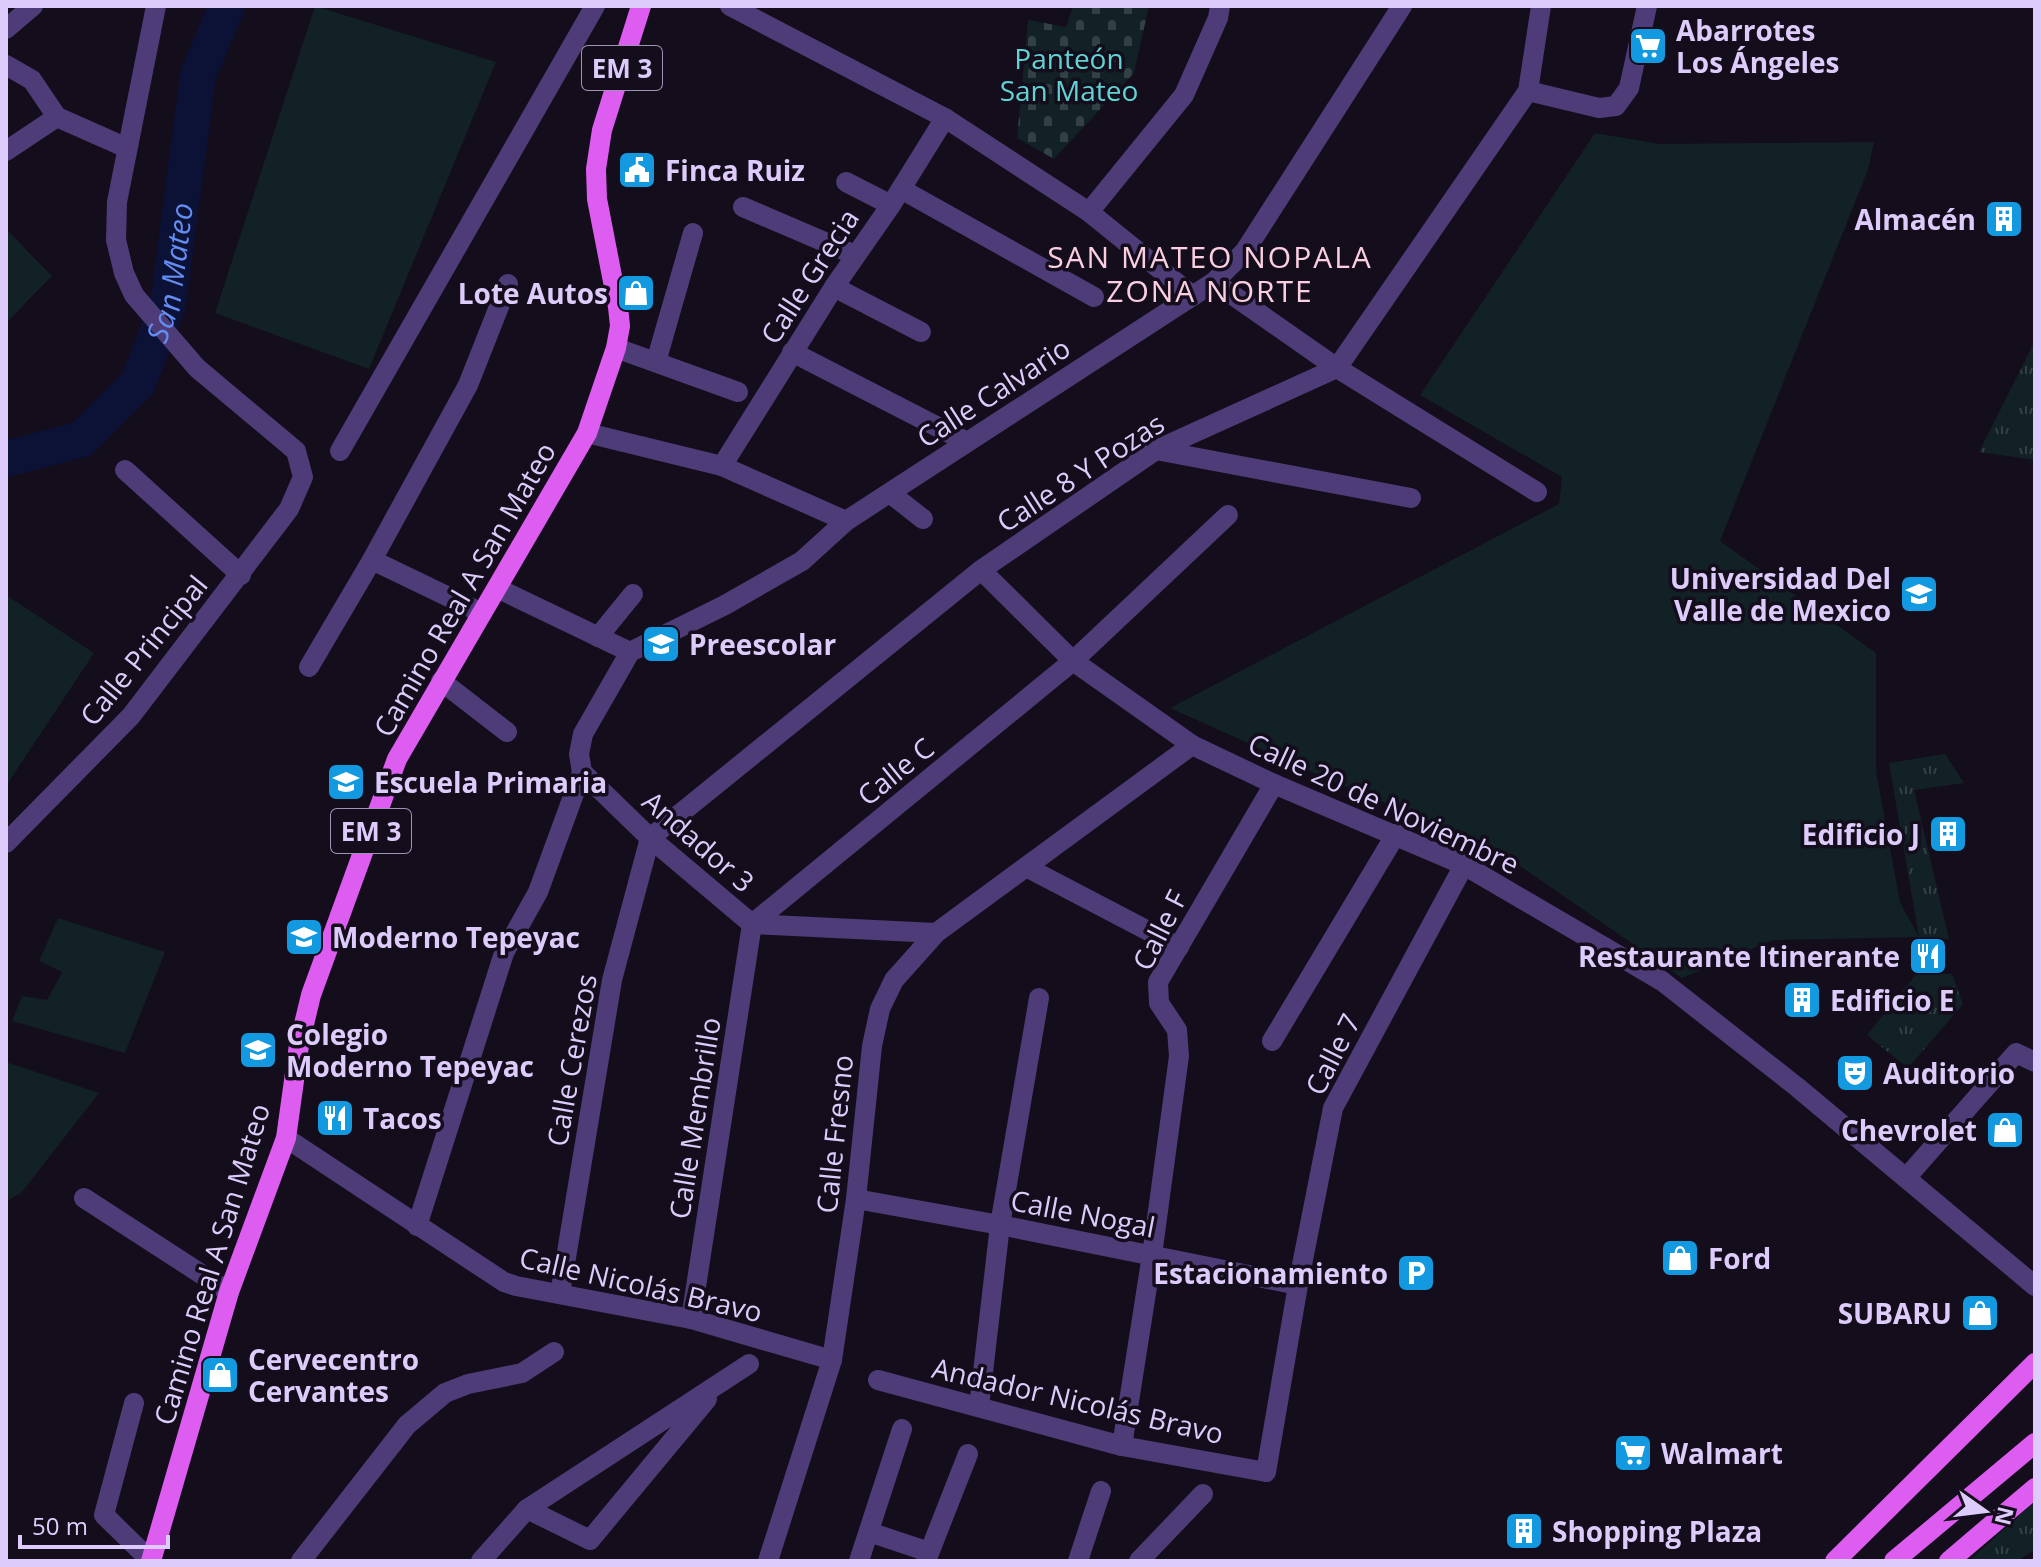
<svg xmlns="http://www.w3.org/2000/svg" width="2041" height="1567" viewBox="0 0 2041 1567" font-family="'Open Sans',sans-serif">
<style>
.grass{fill:#112125}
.cemetery{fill:url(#cemetery-stones)}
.park{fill:url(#park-tufts)}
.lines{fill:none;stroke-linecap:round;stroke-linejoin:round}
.river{stroke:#0c1136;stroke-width:36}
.minor{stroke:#4d3c77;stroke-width:20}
.major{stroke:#de5df1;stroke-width:20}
.labels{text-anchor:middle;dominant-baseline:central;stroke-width:7;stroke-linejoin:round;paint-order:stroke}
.shield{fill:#130d1c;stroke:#a093b8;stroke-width:2}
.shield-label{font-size:26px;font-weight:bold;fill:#ddccfb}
.poi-label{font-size:28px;font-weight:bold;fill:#ddccfb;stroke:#130d1c;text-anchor:start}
.park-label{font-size:28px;fill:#60d3d3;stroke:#130d1c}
.street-label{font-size:28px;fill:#ddccfb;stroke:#130d1c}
.neighbourhood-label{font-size:30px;letter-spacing:2px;fill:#fbcee0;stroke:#130d1c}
.water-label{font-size:30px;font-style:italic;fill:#638df2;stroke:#130d1c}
</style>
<defs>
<pattern id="cemetery-stones" width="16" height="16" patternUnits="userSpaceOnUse" patternTransform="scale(2)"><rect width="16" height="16" fill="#112125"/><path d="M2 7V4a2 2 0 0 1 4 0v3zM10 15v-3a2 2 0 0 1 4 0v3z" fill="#334046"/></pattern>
<pattern id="park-tufts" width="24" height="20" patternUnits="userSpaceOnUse" patternTransform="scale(2)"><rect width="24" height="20" fill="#112125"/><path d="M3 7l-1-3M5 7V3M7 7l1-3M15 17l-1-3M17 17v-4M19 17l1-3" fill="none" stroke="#334046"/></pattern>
</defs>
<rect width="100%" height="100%" fill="#130d1c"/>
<!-- grass -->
<g class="grass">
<path d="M315,6L496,62L369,369L215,313Z"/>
<path d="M1595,133L1659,144L1874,142L1868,170L1720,541L1876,653V771L1900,902L1919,937L1773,940L1682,978L1494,848L1323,777L1170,708L1559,504L1562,477L1420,395Z"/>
<path d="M6,229L52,276L6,323Z"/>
<path d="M6,595L94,653L6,786Z"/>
<path d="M58,918L165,952L125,1053L12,1021L22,996L47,1000L62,972L39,961Z"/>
<path d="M6,1062L99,1093L22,1192L6,1202Z"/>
</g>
<!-- cemetery -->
<path class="cemetery" d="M1073,6H1149L1134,73L1054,159L1017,138L1028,20L1066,27Z"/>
<!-- park -->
<g class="park">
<path d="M2035,341V460L1979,452Z"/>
<path d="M1945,754L1964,783L1914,790L1949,939L1919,937L1889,763Z"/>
<path d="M1917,973L1952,974L1963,1004L1908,1068L1867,1035Z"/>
<path d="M2035,1501V1550L2017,1561H1969Z"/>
</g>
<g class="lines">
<!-- river -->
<path class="river" id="s1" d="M6,459L82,439L138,383L168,305L198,75L227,6"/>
<!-- minor -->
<g class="minor">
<path d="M730,6L945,118L1089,212L1193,296"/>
<path d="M6,29L33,6"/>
<path d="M6,65L32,80L57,117L127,148"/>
<path d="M1528,91L1599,108L1616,106L1629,88L1647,6"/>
<path d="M6,151L57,117"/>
<path d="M846,182L891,205"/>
<path d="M901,189L1094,297"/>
<path d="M743,207L855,255"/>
<path d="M1089,212L1184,95L1218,18L1220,6"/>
<path d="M1214,282L1337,368L1537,492"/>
<path d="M834,287L921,332"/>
<path d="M616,348L738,392"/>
<path d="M792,352L967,442"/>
<path d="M656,362L693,233"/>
<path d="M587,433L722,466L846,521"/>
<path d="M1156,450L1411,498"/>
<path d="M340,451L595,6"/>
<path d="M722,466L834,287L891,205L945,118"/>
<path d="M125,470L241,575"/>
<path d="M891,494L923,519"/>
<path d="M372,560L482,613"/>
<path d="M981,570L1073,661L1192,745L1274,784L1464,865L1662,981L1797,1087L2035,1286"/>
<path d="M497,588L630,652"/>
<path d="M598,637L633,594"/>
<path d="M309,667L372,560L468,385L508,284"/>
<path d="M441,681L507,732"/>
<path d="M582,772L650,838L752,924L936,933"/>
<path d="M6,843L131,716L289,509L303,477L296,451L197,368L134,295L124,273L116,240L117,202L156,6"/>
<path d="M1026,867L1179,947"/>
<path d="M1272,1041L1396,834"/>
<path d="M286,1138L504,1282L516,1286L691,1319L832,1360"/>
<path d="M1906,1178L2016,1053L2035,1062"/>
<path d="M84,1198L229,1292"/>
<path d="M856,1199L1000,1225L1298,1285"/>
<path d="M417,1226L504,953L538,892L582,772L579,754L583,734L630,652L725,605L802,561L846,521L1214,282L1245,251L1402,6"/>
<path d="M560,1294L612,980L650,838L981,570L1156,450L1337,368L1528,91L1541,6"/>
<path d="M691,1319L752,924L1073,661L1228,515"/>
<path d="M878,1380L1122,1446L1266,1472"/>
<path d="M134,1403L104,1515L151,1561"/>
<path d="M979,1407L1000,1225L1039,998"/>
<path d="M1122,1446L1152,1255L1179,1056L1177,1030L1159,1003L1158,982L1274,784"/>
<path d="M1266,1472L1298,1285L1333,1108L1464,865"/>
<path d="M527,1509L590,1540L707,1399"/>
<path d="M869,1532L929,1552"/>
<path d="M301,1561L407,1425L445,1393L468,1384L522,1373L554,1352"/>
<path d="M481,1561L527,1509L749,1364"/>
<path d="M768,1561L832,1360L856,1199L872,1046L880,1009L894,980L936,933L1192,745"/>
<path d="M859,1561L902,1429"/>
<path d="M926,1561L968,1454"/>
<path d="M1078,1561L1101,1491"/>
<path d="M1139,1561L1203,1494"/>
</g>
<!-- major -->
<g class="major">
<path d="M151,1561L229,1292L286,1138L299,1045L311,995L397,759L587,433L616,348L620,326L618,307L597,199L596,169L602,130L641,6"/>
<path d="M1835,1561L2035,1363"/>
<path d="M1894,1561L2035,1443"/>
<path d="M1949,1561L2035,1488"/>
</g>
</g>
<!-- icons -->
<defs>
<g id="supermarket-square" transform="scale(2)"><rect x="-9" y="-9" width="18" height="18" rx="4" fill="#1399e0" stroke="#130d1c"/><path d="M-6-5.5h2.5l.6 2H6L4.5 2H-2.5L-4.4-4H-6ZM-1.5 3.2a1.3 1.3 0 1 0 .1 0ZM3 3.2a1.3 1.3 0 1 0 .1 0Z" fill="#fff"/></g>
<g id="civic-square" transform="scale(2)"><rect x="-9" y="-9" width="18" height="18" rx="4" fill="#1399e0" stroke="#130d1c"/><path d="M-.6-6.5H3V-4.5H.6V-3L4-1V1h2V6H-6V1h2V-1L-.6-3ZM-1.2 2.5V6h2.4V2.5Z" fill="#fff"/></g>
<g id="building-square" transform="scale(2)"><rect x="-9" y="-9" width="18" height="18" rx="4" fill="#1399e0" stroke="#130d1c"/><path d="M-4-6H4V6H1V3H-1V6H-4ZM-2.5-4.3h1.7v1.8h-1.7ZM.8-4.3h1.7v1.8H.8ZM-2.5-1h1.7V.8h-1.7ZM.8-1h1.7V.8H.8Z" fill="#fff"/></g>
<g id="shop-square" transform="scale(2)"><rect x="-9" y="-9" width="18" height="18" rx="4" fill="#1399e0" stroke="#130d1c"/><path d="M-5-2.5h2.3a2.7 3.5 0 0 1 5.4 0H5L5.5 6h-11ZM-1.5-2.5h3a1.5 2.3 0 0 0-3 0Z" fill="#fff"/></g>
<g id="university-square" transform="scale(2)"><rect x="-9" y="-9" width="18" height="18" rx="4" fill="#1399e0" stroke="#130d1c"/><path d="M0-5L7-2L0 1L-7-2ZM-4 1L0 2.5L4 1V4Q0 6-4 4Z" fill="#fff"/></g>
<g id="school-square" transform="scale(2)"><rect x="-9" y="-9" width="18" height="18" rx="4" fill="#1399e0" stroke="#130d1c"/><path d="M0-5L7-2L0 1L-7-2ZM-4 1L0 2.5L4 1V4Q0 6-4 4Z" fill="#fff"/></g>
<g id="restaurant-square" transform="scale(2)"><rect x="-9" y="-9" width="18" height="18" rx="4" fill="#1399e0" stroke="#130d1c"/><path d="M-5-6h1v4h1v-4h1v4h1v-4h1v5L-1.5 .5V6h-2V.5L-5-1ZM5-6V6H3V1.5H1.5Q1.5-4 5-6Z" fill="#fff"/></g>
<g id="theatre-square" transform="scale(2)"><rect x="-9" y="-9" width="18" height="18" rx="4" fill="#1399e0" stroke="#130d1c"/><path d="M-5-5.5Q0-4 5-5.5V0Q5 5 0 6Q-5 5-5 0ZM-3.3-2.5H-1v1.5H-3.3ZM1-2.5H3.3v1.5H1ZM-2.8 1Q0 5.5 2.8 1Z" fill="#fff"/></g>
<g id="parking-square" transform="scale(2)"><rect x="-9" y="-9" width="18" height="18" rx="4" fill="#1399e0" stroke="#130d1c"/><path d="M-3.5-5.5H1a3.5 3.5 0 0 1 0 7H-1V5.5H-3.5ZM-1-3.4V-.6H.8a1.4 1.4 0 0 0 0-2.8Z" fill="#fff"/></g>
</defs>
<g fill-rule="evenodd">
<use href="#supermarket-square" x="1648" y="46"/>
<use href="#civic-square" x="637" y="170"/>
<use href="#building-square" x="2004" y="219"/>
<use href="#shop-square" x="636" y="293"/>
<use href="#university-square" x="1919" y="594"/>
<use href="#school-square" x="661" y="644"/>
<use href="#school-square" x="346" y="782"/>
<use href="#building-square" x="1948" y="834"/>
<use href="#school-square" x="304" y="937"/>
<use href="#restaurant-square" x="1928" y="956"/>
<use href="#building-square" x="1802" y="1000"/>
<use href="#school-square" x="258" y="1050"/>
<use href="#theatre-square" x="1855" y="1073"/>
<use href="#restaurant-square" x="335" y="1118"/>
<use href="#shop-square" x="2005" y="1130"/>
<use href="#shop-square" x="1680" y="1258"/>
<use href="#parking-square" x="1416" y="1273"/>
<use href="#shop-square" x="1980" y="1313"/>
<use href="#shop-square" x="220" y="1375"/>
<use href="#supermarket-square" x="1633" y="1453"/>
<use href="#building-square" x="1524" y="1531"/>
</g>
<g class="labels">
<!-- shield labels -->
<g class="shield">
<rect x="582" y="46" width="80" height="44" rx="6"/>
<rect x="331" y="809" width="80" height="44" rx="6"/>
</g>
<g class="shield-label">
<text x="622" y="68">EM 3</text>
<text x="371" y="831">EM 3</text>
</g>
<!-- poi labels -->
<g class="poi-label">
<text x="1676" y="30">Abarrotes<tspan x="1676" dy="32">Los Ángeles</tspan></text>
<text x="665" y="170">Finca Ruiz</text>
<text x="1976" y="219" text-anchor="end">Almacén</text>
<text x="608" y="293" text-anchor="end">Lote Autos</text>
<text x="1891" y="578" text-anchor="end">Universidad Del<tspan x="1891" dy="32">Valle de Mexico</tspan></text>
<text x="689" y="644">Preescolar</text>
<text x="374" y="782">Escuela Primaria</text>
<text x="1920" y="834" text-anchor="end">Edificio J</text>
<text x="332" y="937">Moderno Tepeyac</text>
<text x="1900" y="956" text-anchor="end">Restaurante Itinerante</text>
<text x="1830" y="1000">Edificio E</text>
<text x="286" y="1034">Colegio<tspan x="286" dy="32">Moderno Tepeyac</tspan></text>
<text x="1883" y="1073">Auditorio</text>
<text x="363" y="1118">Tacos</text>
<text x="1977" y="1130" text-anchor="end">Chevrolet</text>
<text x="1708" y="1258">Ford</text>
<text x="1388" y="1273" text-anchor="end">Estacionamiento</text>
<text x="1952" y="1313" text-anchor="end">SUBARU</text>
<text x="248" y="1359">Cervecentro<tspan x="248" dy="32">Cervantes</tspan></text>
<text x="1661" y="1453">Walmart</text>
<text x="1552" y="1531">Shopping Plaza</text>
</g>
<!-- park labels -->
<g class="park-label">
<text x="1069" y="58">Panteón<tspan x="1069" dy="32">San Mateo</tspan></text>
</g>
<!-- street labels -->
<g class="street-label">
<text transform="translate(809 276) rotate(-57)">Calle Grecia</text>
<text transform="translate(993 392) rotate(-33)">Calle Calvario</text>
<text transform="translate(1080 472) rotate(-33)">Calle 8 Y Pozas</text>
<text transform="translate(464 589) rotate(-60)">Camino Real A San Mateo</text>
<text transform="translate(143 650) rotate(-51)">Calle Principal</text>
<text transform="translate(895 771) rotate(-39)">Calle C</text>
<text transform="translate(1384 803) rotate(25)">Calle 20 de Noviembre</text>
<text transform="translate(699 841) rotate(41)">Andador 3</text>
<text transform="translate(1159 930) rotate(-63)">Calle F</text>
<text transform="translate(1332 1054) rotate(-63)">Calle 7</text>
<text transform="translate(571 1060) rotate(-80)">Calle Cerezos</text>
<text transform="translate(694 1118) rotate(-81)">Calle Membrillo</text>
<text transform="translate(834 1134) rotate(-84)">Calle Fresno</text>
<text transform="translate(1083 1213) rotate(11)">Calle Nogal</text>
<text transform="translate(211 1264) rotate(-73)">Camino Real A San Mateo</text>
<text transform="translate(641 1284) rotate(13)">Calle Nicolás Bravo</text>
<text transform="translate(1078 1400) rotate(13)">Andador Nicolás Bravo</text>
</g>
<!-- neighbourhood labels -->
<g class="neighbourhood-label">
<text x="1210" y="256">SAN MATEO NOPALA<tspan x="1210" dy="34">ZONA NORTE</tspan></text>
</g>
<!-- water labels -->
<g class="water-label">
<text stroke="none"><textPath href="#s1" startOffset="274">San Mateo</textPath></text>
</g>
</g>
<!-- border -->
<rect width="2041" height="1567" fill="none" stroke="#ddccfb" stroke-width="16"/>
<!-- north arrow -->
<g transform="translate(1985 1511) rotate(104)" stroke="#130d1c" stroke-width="6" paint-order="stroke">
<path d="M0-6L14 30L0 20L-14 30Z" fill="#ddccfb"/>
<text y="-12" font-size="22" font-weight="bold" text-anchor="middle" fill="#ddccfb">N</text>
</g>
<!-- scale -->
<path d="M20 1535v12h148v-12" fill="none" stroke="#ddccfb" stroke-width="4"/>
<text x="32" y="1535" font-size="24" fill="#ddccfb" stroke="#130d1c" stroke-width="6" paint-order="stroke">50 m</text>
</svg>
